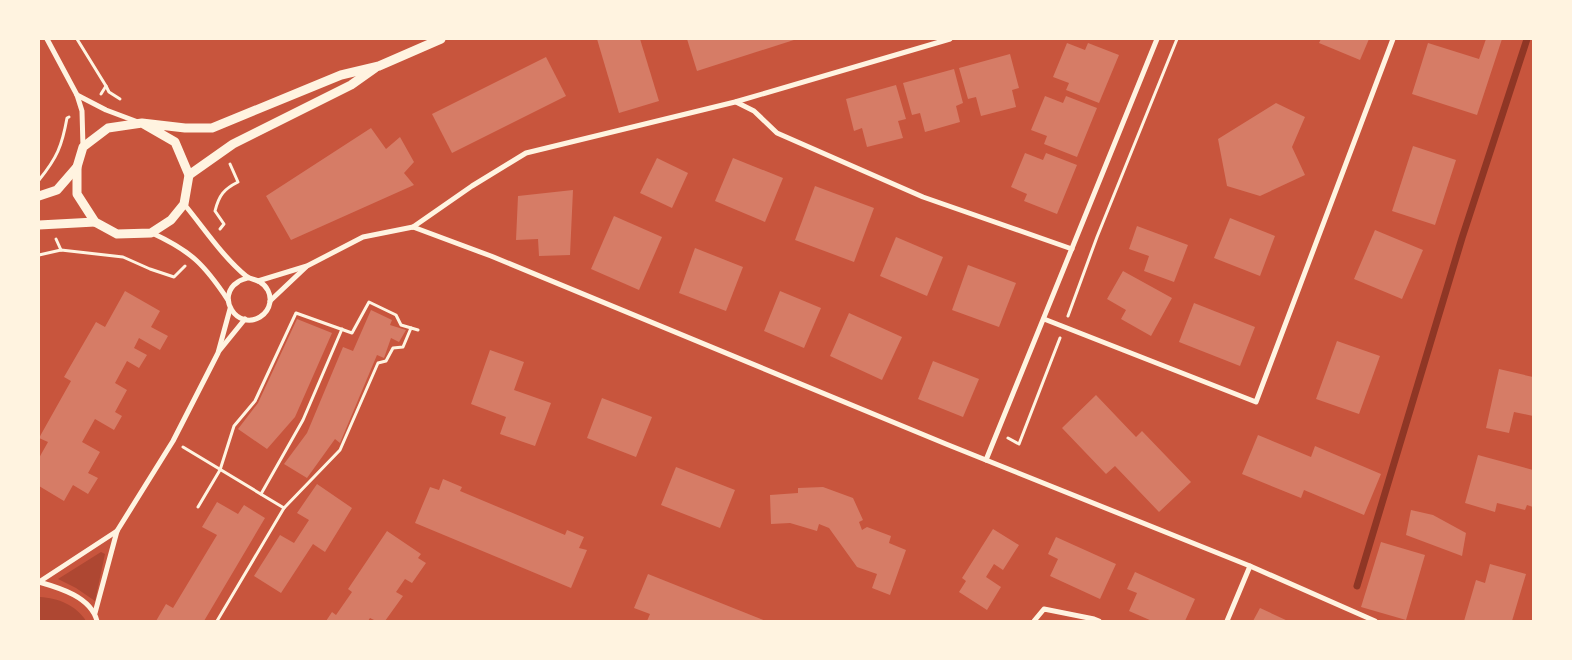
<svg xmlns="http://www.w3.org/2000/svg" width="1572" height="660" viewBox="0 0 1572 660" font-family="'Golos Text',sans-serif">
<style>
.green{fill:#ae4732}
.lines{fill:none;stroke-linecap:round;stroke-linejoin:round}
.stream{stroke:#8f3625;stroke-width:7}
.building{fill:#d67c66}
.path{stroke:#fff3e0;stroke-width:3}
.minor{stroke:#fff3e0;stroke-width:5}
.tertiary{stroke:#fff3e0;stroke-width:9}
</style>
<rect width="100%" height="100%" fill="#c8553d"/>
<!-- green -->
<g class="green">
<path d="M101,552L105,554L95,601L76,588L58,579Z"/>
<path d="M40,597C58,598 76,605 86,621H39Z"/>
</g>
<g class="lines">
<!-- stream -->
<path class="stream" d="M1357,586L1462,238L1527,39"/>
</g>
<!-- building -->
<g class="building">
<path d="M597,39H640L659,101L619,113Z"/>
<path d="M687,39H797L697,71Z"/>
<path d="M1321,39H1369L1360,60L1319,43Z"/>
<path d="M1486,39H1502L1477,115L1412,94L1428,43L1479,59Z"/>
<path d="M1067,43L1085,50L1088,43L1119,55L1099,103L1066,90L1069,83L1053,77Z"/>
<path d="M1010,54L1019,88L1012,90L1016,107L981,116L976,97L968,99L959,68Z"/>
<path d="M546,57L566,96L452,153L432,114Z"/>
<path d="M954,69L963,103L956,106L960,122L925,132L920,113L912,115L903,83Z"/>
<path d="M896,85L906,119L898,121L903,138L867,147L862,128L854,131L846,99Z"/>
<path d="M1045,96L1063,103L1066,96L1097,108L1077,157L1044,144L1047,136L1031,130Z"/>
<path d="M1276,103L1305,117L1292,147L1305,175L1260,196L1227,186L1218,139Z"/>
<path d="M371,128L386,149L400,137L414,162L404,173L414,185L291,240L266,196Z"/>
<path d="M1413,146L1456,160L1435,225L1392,211Z"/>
<path d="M1025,153L1043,160L1046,153L1077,165L1057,214L1024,201L1027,194L1011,187Z"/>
<path d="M657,158L688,173L672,208L640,193Z"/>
<path d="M733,158L783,178L765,222L715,201Z"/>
<path d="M815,186L874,208L854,262L795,240Z"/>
<path d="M573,190L570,255L539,256L538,239L516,240L518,196Z"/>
<path d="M614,216L662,237L639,290L591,269Z"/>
<path d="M1230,218L1275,236L1260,276L1214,258Z"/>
<path d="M1137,226L1188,245L1174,282L1144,271L1149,256L1129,249Z"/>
<path d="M1375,230L1423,250L1402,299L1354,279Z"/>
<path d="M896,237L943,257L927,296L880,276Z"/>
<path d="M695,248L743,267L726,311L679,293Z"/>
<path d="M968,265L1016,283L999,327L952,310Z"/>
<path d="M1123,271L1172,298L1151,336L1121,319L1126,310L1107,299Z"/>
<path d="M125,291L160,311L151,327L168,336L160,350L139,338L134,348L147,355L139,368L127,361L115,383L127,390L115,412L122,416L114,430L95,419L82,442L100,452L88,473L98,478L88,494L73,485L64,501L39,486V458L48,442L39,438L71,381L64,377L96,322L105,327Z"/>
<path d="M780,291L821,308L804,348L764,331Z"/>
<path d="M1194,303L1255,327L1240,366L1179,342Z"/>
<path d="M371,310L392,320L390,325L406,330L399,342L391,338L384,358L377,355L340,443L335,439L307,478L284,464L307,433L343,347L353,351Z"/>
<path d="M849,313L902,337L882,380L830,356Z"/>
<path d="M297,319L332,333L295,417L267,449L238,429L258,403Z"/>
<path d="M1337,341L1380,356L1359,414L1316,399Z"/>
<path d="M490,350L524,362L514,390L551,403L535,446L500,434L506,417L471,404Z"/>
<path d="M933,361L979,379L963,417L918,399Z"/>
<path d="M1499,369L1533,377V416L1514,412L1509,433L1486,428Z"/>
<path d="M1096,395L1136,437L1142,431L1191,482L1159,512L1115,466L1106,474L1062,428Z"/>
<path d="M602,398L652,417L636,457L587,438Z"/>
<path d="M1258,435L1311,457L1315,446L1381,474L1364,515L1304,490L1301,498L1242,474Z"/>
<path d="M1478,455L1533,470V507L1527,505L1525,510L1497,503L1495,512L1465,503Z"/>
<path d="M676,467L735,490L720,528L661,505Z"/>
<path d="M443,479L462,487L460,491L565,535L567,530L584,537L579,548L587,550L571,588L415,523L430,487L439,490Z"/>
<path d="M317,484L352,508L325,552L313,544L281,593L254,576L280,535L294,543L309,520L297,513Z"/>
<path d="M823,487L853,498L863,520L859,522L862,530L867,527L891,536L889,543L906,550L890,595L872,588L877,574L857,567L829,528L819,524L817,531L790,523L771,524L770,495L798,493V488Z"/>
<path d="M217,502L238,514L244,505L265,518L204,621H156L166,604L173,608L217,535L202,527Z"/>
<path d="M1411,510L1433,515L1466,533L1462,556L1406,535Z"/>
<path d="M993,529L1019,545L1003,570L994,564L986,577L1001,587L987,610L959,592L966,581L962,578Z"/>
<path d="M387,531L421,554L418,558L426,563L412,583L405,579L396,592L403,596L385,621H376L370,618L368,621H326L332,612L336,615L352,592L348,589Z"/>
<path d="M1056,537L1116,564L1100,599L1050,576L1058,559L1048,554Z"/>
<path d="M1381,542L1425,555L1406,620L1361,607Z"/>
<path d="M1490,564L1526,574L1512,621H1464L1476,580L1485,583Z"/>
<path d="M1135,572L1195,599L1185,621H1152L1129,611L1137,593L1127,589Z"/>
<path d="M648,574L766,621H647L650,614L634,608Z"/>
<path d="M1260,608L1288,621H1253Z"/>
</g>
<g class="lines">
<!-- path -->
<g class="path">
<path d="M77,39L106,86L101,94"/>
<path d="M106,86L109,92L120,99"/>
<path d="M39,180C57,158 62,146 67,118L69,117"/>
<path d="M220,229L224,224L215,211C219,195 224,189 238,182L230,164"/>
<path d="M56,239L61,250"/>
<path d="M39,255L61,250L123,257L150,269L174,277L185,266"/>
<path d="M1068,316L1097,237L1177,39"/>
<path d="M1008,438L1019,444L1060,338"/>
<path d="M183,447L284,508L217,621"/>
<path d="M261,494L303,420L342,329"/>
<path d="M198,507L220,470L234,426L255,401L296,313L352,333L369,302L396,315L401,325L418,330"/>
<path d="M284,508L340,450L378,363L386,361L393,348L403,347L411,328"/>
</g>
<!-- minor -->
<g class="minor">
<path d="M47,39L77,95L82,111L83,147"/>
<path d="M77,95L106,110L138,122"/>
<path d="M736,102L754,111L777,133L923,197L1072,249"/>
<path d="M184,204C204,228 222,256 246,276C251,280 256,279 260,282C267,286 271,294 270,302C269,308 265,314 260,317C237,331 215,296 238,282C240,280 245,279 248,278"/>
<path d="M413,227L472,186L526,153L735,102L950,39"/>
<path d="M152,233C191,251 204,264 228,300"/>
<path d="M258,281L307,266L363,237L413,227L491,256L946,444L1250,566L1375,621"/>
<path d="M270,301L306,267"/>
<path d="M1044,319L1256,402L1393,39"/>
<path d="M219,351L245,319"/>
<path d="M986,460L1157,39"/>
<path d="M39,582L117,531"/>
<path d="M39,582C60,588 91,597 97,621"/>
<path d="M95,613L117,531L173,441L218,353L230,309"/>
<path d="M1034,621L1044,609L1094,619L1099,621"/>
<path d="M1227,621L1250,566"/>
</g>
<!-- tertiary -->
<g class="tertiary">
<path d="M142,123L175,142L189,175L184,204L171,220L151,233L117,234L95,222L77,194V167L83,147L108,128L142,123L185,128H212L341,75L379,66L441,39"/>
<path d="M189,175L233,144L351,85L375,68"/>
<path d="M39,196L57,190L77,167"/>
<path d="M39,225L95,222"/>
</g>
</g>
<!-- border -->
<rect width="1572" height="660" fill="none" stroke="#fff3e0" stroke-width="80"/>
</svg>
